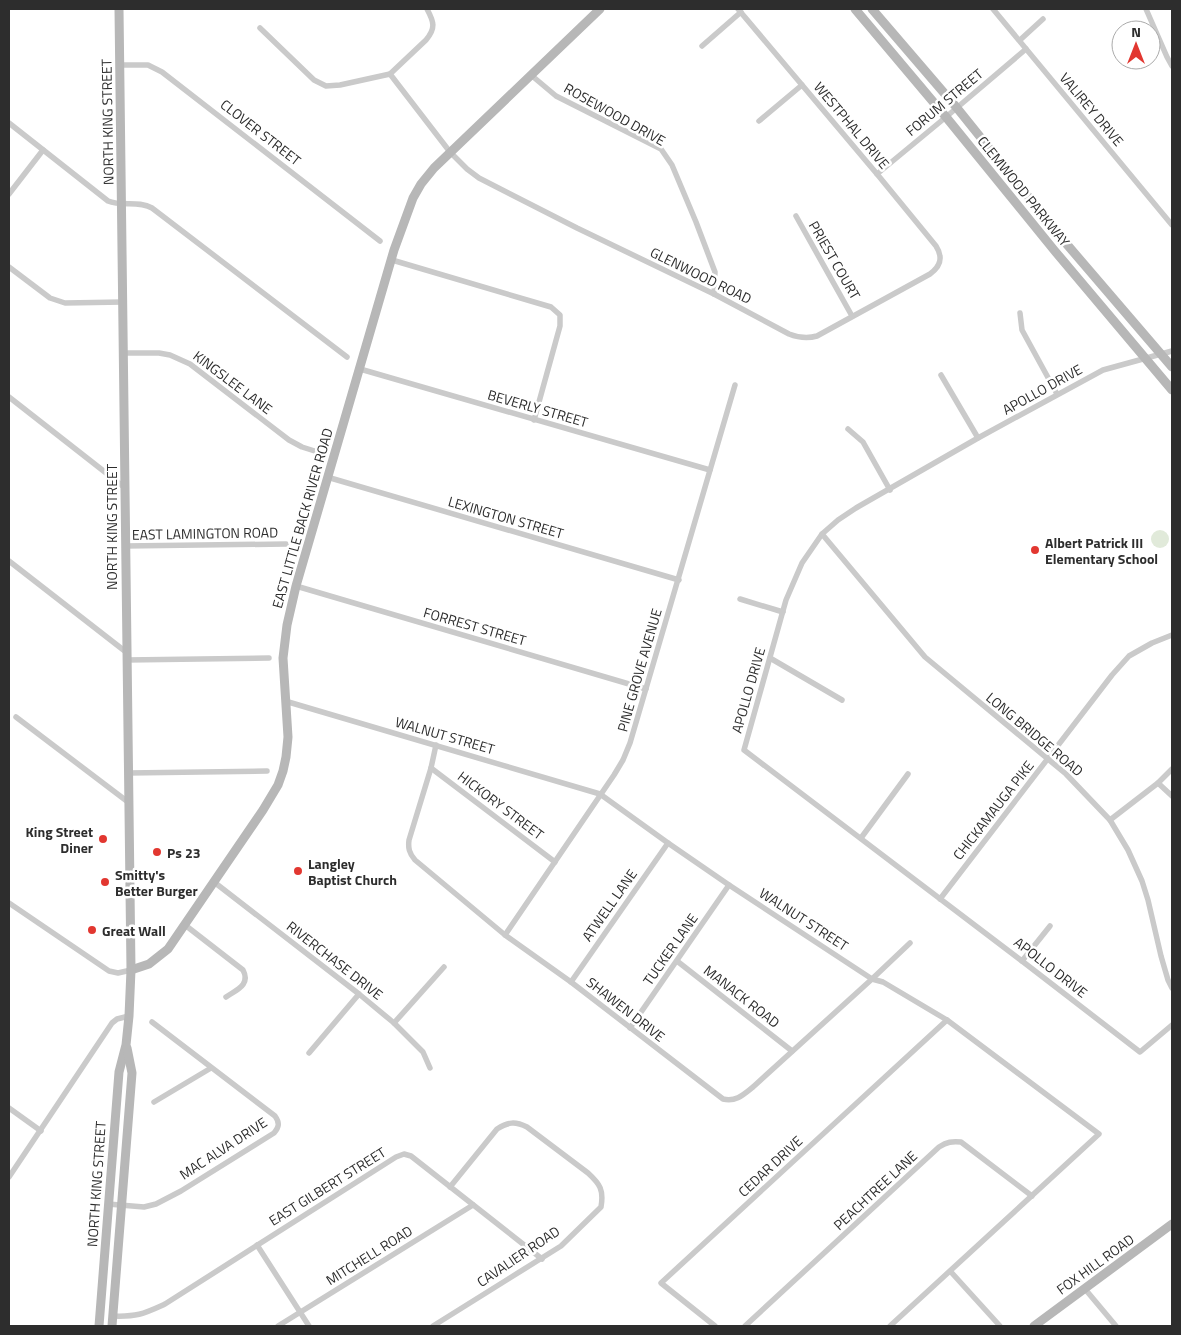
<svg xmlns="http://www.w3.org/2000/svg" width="1181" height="1335" viewBox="0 0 1181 1335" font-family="'Titillium Web',sans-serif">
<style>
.green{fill:#e1eada}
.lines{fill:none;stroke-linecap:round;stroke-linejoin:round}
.street{stroke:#cacaca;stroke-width:5.5}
.secondary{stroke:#b7b7b7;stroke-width:9}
.poi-dot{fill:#e23730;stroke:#fff;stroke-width:2}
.labels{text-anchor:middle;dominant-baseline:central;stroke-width:5;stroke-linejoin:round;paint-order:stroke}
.street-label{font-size:14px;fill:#2d2d2d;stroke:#fff}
.poi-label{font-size:14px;font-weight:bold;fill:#2d2d2d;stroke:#fff;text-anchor:start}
</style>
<rect width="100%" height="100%" fill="#fff"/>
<!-- green -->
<circle class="green" cx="1160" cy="539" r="9"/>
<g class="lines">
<!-- street -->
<g class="street">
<path d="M993,9L1172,225"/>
<path d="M1146,9L1167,57L1172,66"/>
<path d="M260,28L314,80L326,86L340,85L390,74L450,152L467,169L479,178L577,228L714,294L789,334C799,338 807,339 817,336L930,274C941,266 943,257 936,246L877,174L738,9"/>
<path d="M1020,40L1043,19"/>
<path d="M702,46L741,12"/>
<path d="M119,65H148L162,72L380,241"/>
<path d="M390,74L426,40C436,28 434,22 427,9"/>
<path d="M531,75L556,96L661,149L672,165L696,222L715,272L714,294"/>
<path d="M759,121L802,85"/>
<path d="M9,123L108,201C122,207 138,200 152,208L347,357"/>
<path d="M877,174L946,117L1026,49"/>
<path d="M9,194L43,150"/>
<path d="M796,216L852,316"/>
<path d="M392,260L551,307L560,315V326L534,420"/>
<path d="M9,267L50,298L65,303L123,302"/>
<path d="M1020,313L1022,330L1057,394"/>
<path d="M1172,351L1103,370L978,438L856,508L838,520L822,534L802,563L786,600L744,750L1022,961L1140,1052L1172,1025"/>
<path d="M123,353H159L170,355L190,364L289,440L302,447L321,453"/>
<path d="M360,369L710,470"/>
<path d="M941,375L978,438"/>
<path d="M9,397L124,487"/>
<path d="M848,429L863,442L890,490"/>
<path d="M327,477L679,580"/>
<path d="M822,534L925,657L1066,774L1110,820L1128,850L1142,881L1148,900L1161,956L1168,980L1172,988"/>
<path d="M125,546L286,544"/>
<path d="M9,561L126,652"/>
<path d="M296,586L646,689"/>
<path d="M740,599L783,612"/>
<path d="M770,658L842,700"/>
<path d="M126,660L269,658"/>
<path d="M285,701L600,794L668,843L729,885L872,979L883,982L947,1020L1099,1134L890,1326"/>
<path d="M16,717L128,802"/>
<path d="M436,745L431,768L409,840C408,848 409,853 415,860L505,935L571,982L723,1099C736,1102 743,1095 753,1087L872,979L910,943"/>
<path d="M431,768L555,862"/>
<path d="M128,773L267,771"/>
<path d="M1158,783L1172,796"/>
<path d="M1110,820L1158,783L1172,769"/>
<path d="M861,838L908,774"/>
<path d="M214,882L359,994L394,1023L423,1052L430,1068"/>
<path d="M940,899L1112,675L1129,656L1152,643L1172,635"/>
<path d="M9,903L109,971L118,973L131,970"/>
<path d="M185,925L243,970C251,985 236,990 226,997"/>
<path d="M505,935L614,775L623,760L630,743L735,385"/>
<path d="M677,961L792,1051"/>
<path d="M1022,961L1050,926"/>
<path d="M571,982L668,843"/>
<path d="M394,1023L444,967"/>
<path d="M630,1028L729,885"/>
<path d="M309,1053L359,994"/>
<path d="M154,1102L211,1068"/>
<path d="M9,1108L41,1131"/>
<path d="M9,1177L112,1023L117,1019L129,1016"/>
<path d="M108,1204L144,1207L156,1204L181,1191L274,1133C279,1127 280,1123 275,1116L152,1022"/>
<path d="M257,1245L309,1326"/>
<path d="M951,1272L1000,1326"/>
<path d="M1085,1289L1116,1326"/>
<path d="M112,1316C137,1317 143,1314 165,1304L396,1157L404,1154L411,1156L542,1259"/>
<path d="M278,1326L473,1205"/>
<path d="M433,1326L561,1246L601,1207C604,1190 600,1184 588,1173L527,1127C515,1121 508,1122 497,1129L450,1187"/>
<path d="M715,1326L661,1283L947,1020"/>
<path d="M745,1326L939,1147C947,1142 952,1141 961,1142L1032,1196"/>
</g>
<!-- secondary -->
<g class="secondary">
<path d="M855,9L946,117L1054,250L1172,390"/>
<path d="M872,9L957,108L1064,241L1172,367"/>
<path d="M131,970L149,964L168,949L263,810L278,785L283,771L286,757L288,737L283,658L287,625L296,586L394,250L413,198L421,184L434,168L600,9"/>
<path d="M99,1326L119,1072L126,1045L129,1016L131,970L119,9"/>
<path d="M112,1326L132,1073L127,1048"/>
<path d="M1034,1326L1172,1224"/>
</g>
</g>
<!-- markers -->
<g class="poi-dot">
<circle cx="1035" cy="550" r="5"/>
<circle cx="103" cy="839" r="5"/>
<circle cx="157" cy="852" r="5"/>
<circle cx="298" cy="871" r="5"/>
<circle cx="105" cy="882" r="5"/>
<circle cx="92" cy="930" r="5"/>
</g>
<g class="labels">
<!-- street labels -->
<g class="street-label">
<text transform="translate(944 102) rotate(-40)">FORUM STREET</text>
<text transform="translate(1092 109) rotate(50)">VALIREY DRIVE</text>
<text transform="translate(615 114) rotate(29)">ROSEWOOD DRIVE</text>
<text transform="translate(107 122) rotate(-91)">NORTH KING STREET</text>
<text transform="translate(852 125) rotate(50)">WESTPHAL DRIVE</text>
<text transform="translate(261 132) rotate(38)">CLOVER STREET</text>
<text transform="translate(1024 191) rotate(51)">CLEMWOOD PARKWAY</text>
<text transform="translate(835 260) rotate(60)">PRIEST COURT</text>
<text transform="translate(701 275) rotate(26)">GLENWOOD ROAD</text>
<text transform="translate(233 382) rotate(37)">KINGSLEE LANE</text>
<text transform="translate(1042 389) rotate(-29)">APOLLO DRIVE</text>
<text transform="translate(538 408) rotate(16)">BEVERLY STREET</text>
<text transform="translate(506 517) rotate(16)">LEXINGTON STREET</text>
<text transform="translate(302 518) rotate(-74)">EAST LITTLE BACK RIVER ROAD</text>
<text transform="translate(111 527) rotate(-90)">NORTH KING STREET</text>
<text transform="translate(205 533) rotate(-1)">EAST LAMINGTON ROAD</text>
<text transform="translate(475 626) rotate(16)">FORREST STREET</text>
<text transform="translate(639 670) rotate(-74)">PINE GROVE AVENUE</text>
<text transform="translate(748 690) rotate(-74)">APOLLO DRIVE</text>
<text transform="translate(1035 734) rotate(40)">LONG BRIDGE ROAD</text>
<text transform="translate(445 735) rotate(16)">WALNUT STREET</text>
<text transform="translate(501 805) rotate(37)">HICKORY STREET</text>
<text transform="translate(993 810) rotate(-52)">CHICKAMAUGA PIKE</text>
<text transform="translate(609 905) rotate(-55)">ATWELL LANE</text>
<text transform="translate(804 919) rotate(33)">WALNUT STREET</text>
<text transform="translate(670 949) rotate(-55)">TUCKER LANE</text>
<text transform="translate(335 960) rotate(38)">RIVERCHASE DRIVE</text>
<text transform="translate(1051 967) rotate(38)">APOLLO DRIVE</text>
<text transform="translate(742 996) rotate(38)">MANACK ROAD</text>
<text transform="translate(626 1009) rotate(38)">SHAWEN DRIVE</text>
<text transform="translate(223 1148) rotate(-33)">MAC ALVA DRIVE</text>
<text transform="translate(770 1166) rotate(-43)">CEDAR DRIVE</text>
<text transform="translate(96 1184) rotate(-86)">NORTH KING STREET</text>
<text transform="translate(327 1186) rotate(-32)">EAST GILBERT STREET</text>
<text transform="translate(875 1190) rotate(-43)">PEACHTREE LANE</text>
<text transform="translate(369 1255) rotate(-32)">MITCHELL ROAD</text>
<text transform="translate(518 1256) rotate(-34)">CAVALIER ROAD</text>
<text transform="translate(1095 1264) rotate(-36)">FOX HILL ROAD</text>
</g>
<!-- poi labels -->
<g class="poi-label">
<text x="1045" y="542">Albert Patrick III<tspan x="1045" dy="16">Elementary School</tspan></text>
<text x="93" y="831" text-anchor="end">King Street<tspan x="93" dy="16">Diner</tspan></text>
<text x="167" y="852">Ps 23</text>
<text x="308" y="863">Langley<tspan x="308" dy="16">Baptist Church</tspan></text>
<text x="115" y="874">Smitty's<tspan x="115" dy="16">Better Burger</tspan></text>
<text x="102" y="930">Great Wall</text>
</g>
</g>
<!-- border -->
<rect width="1181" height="1335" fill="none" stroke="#2d2d2d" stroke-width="20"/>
<!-- north arrow -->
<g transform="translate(1136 45)"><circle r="24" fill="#ffffff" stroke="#ababab"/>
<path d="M0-4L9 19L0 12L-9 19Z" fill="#e23730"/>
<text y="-8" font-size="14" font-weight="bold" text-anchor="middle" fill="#2d2d2d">N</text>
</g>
</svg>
